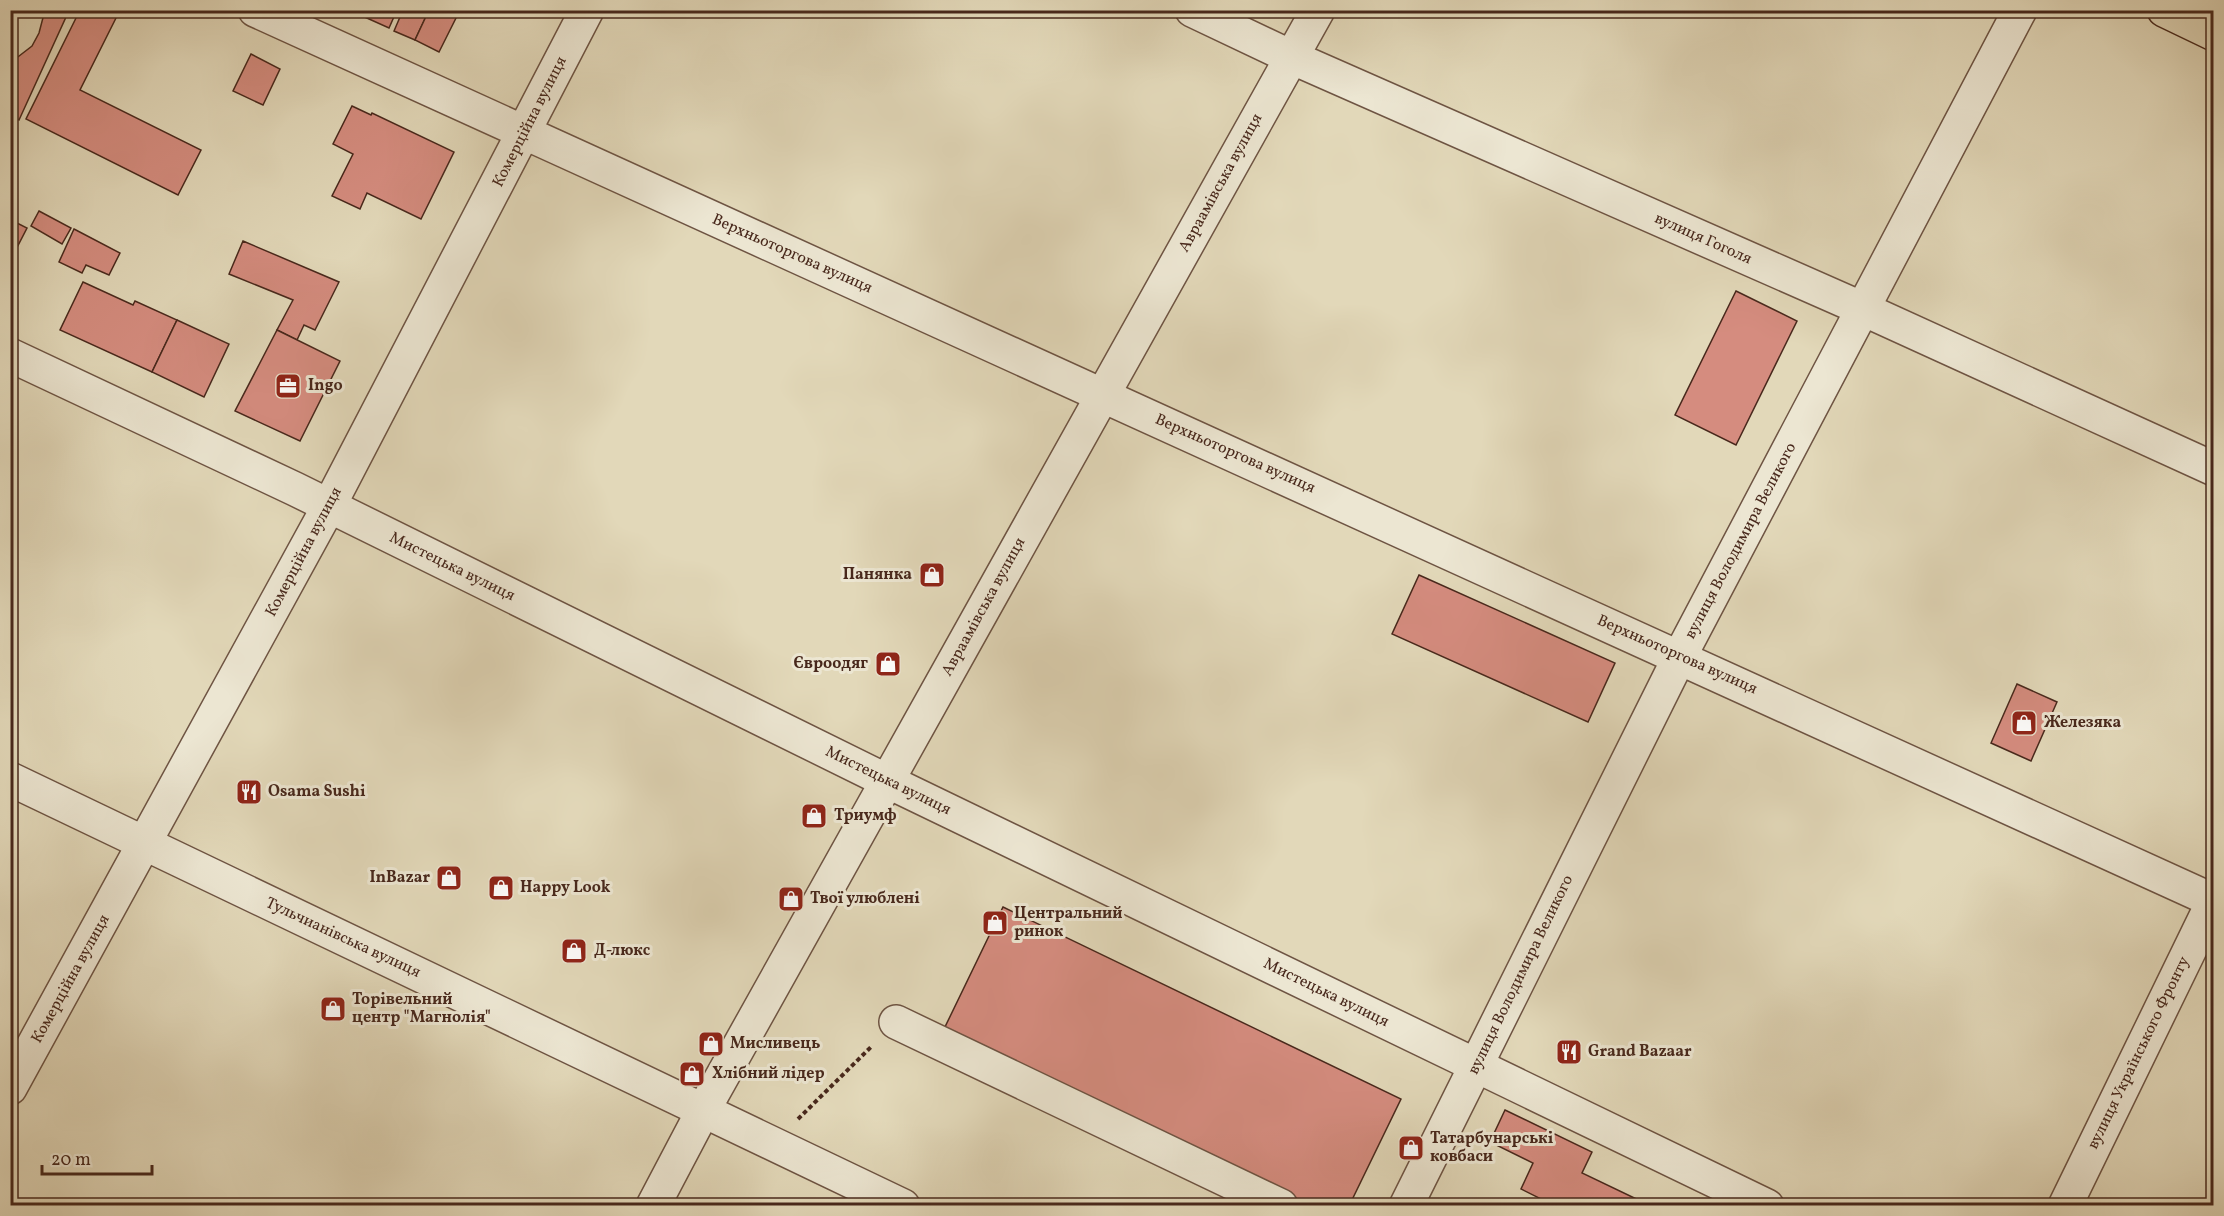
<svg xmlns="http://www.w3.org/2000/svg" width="2224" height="1216" viewBox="0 0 2224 1216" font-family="Vollkorn,serif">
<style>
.building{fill:#d58c7f;stroke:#48281c;stroke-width:1.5}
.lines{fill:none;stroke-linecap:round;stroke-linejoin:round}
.minor-casing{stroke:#6e5443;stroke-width:36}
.major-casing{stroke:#48281c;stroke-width:36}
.path{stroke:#48281c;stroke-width:4;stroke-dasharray:4.5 3;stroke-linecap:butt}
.minor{stroke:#ece6d2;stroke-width:33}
.major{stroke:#e2d8b9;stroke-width:33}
.labels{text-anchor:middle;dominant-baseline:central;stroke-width:6;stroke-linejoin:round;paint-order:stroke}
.street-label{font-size:16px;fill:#48281c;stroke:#ece6d2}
.poi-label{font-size:16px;font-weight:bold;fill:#48281c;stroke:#ece6d2;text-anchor:start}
</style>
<rect width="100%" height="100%" fill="#e2d8b9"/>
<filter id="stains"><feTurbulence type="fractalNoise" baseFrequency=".00333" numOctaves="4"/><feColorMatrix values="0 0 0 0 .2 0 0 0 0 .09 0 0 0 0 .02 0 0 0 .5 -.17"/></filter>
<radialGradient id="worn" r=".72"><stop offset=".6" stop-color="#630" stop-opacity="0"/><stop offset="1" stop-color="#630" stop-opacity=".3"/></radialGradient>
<!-- building -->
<g class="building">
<path d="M45,10H53L66,17L19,120L10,115V63L32,46L39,33Z"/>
<path d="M80,10H120L80,90L201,150L178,195L26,119Z"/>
<path d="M349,10H397L389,28Z"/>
<path d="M403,10H429L415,40L394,31Z"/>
<path d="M429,10H447L457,16L439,52L415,40Z"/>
<path d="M251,54L280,69L263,105L233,91Z"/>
<path d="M352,106L371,115L372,113L454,152L421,219L367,193L360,209L332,196L353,154L333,144Z"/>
<path d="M39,211L71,228L62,244L31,226Z"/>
<path d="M13,221L27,228L10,261V225Z"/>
<path d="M74,229L120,253L109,275L86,265L82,273L59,262Z"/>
<path d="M243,241L339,282L315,330L304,325L297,340L277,330L293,300L229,274Z"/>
<path d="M83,282L133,305L135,301L177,320L152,372L60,330Z"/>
<path d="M1736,291L1797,321L1736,445L1675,415Z"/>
<path d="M177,320L229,344L204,397L152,372Z"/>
<path d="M277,330L340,361L300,441L235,411Z"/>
<path d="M1419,575L1615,663L1588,722L1392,634Z"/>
<path d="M2017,684L2057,702L2031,761L1991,743Z"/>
<path d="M1003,907L1401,1099L1349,1206H1307L944,1029Z"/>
<path d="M1505,1110L1592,1152L1582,1173L1651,1206H1555L1521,1189L1533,1163L1490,1142Z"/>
</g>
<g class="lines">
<!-- minor casing -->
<g class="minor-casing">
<g id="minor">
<path d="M255,10L2214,901"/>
<path d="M1192,10L1291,57L1863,309L2214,469"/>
<path d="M10,355L295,489L887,781L1767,1206"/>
<path d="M10,779L903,1206"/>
<path d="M896,1022L1281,1206"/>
<path d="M10,1088L329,506L587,10"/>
<path d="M653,1206L704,1109L1318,10"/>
<path d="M1406,1206L1680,656L2020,10"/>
<path d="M2065,1206L2214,900"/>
</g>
</g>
<!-- major casing -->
<g class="major-casing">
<path id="major" d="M2164,10L2214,34"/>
</g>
<!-- path -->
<path class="path" d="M798,1119L872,1046"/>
<!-- minor -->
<use href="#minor" class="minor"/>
<!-- major -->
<use href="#major" class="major"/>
</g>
<!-- icons -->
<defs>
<g id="office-square" transform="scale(1.35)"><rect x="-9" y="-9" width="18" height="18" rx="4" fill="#8f2418" stroke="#ece6d2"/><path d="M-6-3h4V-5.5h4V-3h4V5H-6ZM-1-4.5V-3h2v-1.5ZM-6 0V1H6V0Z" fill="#fff"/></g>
<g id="shop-square" transform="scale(1.35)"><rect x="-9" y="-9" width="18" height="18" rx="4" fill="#8f2418" stroke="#ece6d2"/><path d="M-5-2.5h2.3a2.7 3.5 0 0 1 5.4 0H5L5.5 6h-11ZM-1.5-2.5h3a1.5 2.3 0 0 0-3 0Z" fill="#fff"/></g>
<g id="restaurant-square" transform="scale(1.35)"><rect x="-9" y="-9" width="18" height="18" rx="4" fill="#8f2418" stroke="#ece6d2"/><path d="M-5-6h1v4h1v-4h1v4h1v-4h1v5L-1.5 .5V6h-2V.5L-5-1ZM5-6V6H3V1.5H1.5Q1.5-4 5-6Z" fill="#fff"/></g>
</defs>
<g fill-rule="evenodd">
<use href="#office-square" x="288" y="386"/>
<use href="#shop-square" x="932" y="575"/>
<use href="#shop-square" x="888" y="664"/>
<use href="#shop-square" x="2024" y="723"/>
<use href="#restaurant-square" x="249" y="792"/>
<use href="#shop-square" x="814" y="816"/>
<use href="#shop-square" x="449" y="878"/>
<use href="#shop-square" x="501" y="888"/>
<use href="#shop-square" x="791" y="899"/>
<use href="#shop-square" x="995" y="923"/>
<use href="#shop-square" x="574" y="951"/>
<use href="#shop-square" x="333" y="1009"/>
<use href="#shop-square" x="711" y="1044"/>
<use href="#restaurant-square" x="1569" y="1052"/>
<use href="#shop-square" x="692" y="1074"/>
<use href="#shop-square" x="1411" y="1148"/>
</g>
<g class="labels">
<!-- street labels -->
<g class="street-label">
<text transform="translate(530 122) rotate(-63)">Комерційна вулиця</text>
<text transform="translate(1221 183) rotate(-61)">Авраамівська вулиця</text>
<text transform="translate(1703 239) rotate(24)">вулиця Гоголя</text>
<text transform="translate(792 254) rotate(24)">Верхньоторгова вулиця</text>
<text transform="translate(1235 454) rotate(24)">Верхньоторгова вулиця</text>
<text transform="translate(1741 541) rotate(-62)">вулиця Володимира Великого</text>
<text transform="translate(304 552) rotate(-62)">Комерційна вулиця</text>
<text transform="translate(452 567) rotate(26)">Мистецька вулиця</text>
<text transform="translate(984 607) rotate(-61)">Авраамівська вулиця</text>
<text transform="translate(1677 655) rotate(24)">Верхньоторгова вулиця</text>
<text transform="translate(888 781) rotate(26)">Мистецька вулиця</text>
<text transform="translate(343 938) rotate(25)">Тульчианівська вулиця</text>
<text transform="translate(1521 975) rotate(-64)">вулиця Володимира Великого</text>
<text transform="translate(71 979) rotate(-61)">Комерційна вулиця</text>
<text transform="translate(1326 993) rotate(26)">Мистецька вулиця</text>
<text transform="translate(2139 1053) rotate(-64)">вулиця Українського Фронту</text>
</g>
<!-- poi labels -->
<g class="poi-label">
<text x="308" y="386">Ingo</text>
<text x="912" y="575" text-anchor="end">Панянка</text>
<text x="868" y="664" text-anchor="end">Євроодяг</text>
<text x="2044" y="723">Железяка</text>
<text x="268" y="792">Osama Sushi</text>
<text x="834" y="816">Триумф</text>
<text x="430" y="878" text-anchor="end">InBazar</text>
<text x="520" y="888">Happy Look</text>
<text x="810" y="899">Твої улюблені</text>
<text x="1014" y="914">Центральний<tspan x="1014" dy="18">ринок</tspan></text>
<text x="594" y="951">Д-люкс</text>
<text x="352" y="1000">Торівeльний<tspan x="352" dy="18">центр "Магнолія"</tspan></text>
<text x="730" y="1044">Мисливець</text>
<text x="1588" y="1052">Grand Bazaar</text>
<text x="712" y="1074">Хлібний лідер</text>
<text x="1430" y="1139">Татарбунарські<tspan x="1430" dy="18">ковбаси</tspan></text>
</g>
</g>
<!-- margin -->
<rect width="2224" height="1216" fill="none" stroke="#e2d8b9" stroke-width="36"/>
<rect x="12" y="12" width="2200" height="1192" fill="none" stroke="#48281c" stroke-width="3"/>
<rect x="18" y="18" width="2188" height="1180" fill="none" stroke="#48281c" stroke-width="1.5"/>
<!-- scale -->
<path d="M42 1165v9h110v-9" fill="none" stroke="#48281c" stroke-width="3"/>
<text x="51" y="1165" font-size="18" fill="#48281c" stroke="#ece6d2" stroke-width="4.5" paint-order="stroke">20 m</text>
<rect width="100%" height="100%" filter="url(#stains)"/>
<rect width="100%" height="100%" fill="url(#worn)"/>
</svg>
